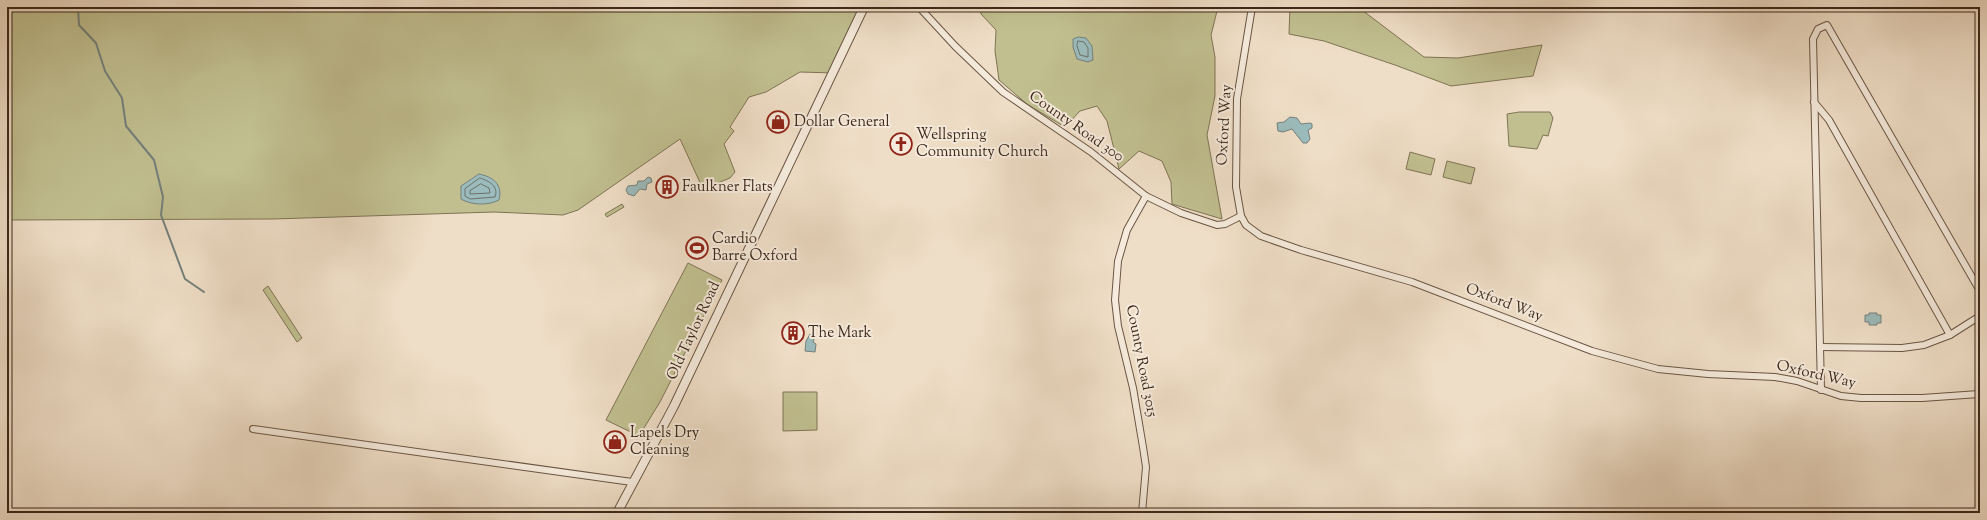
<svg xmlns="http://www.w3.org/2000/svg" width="1987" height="520" viewBox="0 0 1987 520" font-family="'Sorts Mill Goudy',serif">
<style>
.green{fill:#c1bf90;stroke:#7f7455}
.water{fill:#9bbbbc;stroke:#75807b}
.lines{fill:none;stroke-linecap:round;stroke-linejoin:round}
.shore{stroke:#6c726b;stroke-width:1}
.stream{stroke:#75807b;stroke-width:2}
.minor-casing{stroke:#6a5645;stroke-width:8}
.tertiary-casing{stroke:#6a5645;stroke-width:10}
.minor{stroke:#f5eadb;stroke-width:6}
.tertiary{stroke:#f5eadb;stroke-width:8}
.labels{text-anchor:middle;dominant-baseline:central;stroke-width:4;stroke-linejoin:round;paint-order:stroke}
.poi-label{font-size:15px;fill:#3d281a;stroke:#f5eadb;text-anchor:start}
.street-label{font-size:15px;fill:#3d281a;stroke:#f5eadb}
</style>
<rect width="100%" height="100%" fill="#efdec7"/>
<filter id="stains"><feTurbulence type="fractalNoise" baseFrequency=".005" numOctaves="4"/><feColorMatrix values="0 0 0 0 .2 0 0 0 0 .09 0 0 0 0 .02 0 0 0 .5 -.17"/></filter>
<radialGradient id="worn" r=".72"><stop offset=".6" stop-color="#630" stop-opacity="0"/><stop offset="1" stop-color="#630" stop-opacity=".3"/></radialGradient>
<!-- green -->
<g class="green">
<path d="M7,7H863L833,73L800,72L766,92L749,97L730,127L734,131L724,144L735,172L730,178L703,189L680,139L578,210L563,215L494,212L273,219L7,220Z"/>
<path d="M980,7H1218L1211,35L1215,57V96L1207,135L1222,219L1172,204L1171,182L1162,161L1139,151L1119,169L1107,121L1097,106L1080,111L1065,127L1028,105L999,80L995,51L996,30L981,14Z"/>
<path d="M1290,7H1358L1424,57L1458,58L1542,45L1533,76L1451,86L1395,65L1324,41L1289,34Z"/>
<path d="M1519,112H1550L1553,118L1548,136L1543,135L1537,149L1509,146L1507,114Z"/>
<path d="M1410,152L1435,159L1431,175L1406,169Z"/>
<path d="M1447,161L1475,168L1471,184L1443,177Z"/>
<path d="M622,204L624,207L607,217L605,214Z"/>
<path d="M688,263L722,280L660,402L639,436L606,420Z"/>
<path d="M268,286L302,338L297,342L263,290Z"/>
<path d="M783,392H817V430L783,431Z"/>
</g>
<!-- water -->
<g class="water">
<path d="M1078,37L1086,38L1092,46L1093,60L1088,62L1077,59L1073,47V39Z"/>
<path d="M1290,117L1297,118L1301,124L1310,123L1312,124V128L1308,130L1310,139L1307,143H1303L1292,129L1283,132L1278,131L1277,123L1284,122Z"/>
<path d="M479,174C493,177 503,184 499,200C488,206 471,205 461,199V186Z"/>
<path d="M648,177L651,178L652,182L647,184L646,190L640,189L634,196L628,194L626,190L628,186L637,185L638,181H644Z"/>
<path d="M1869,313H1877V315H1881V323H1877V325H1869V322H1865V315H1869Z"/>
<path d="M810,334L815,337L813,342L816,344L815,352L805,351L806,341Z"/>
</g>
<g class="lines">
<!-- shore -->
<g class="shore">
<path d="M1078,41L1084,42L1088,48V57L1080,55L1077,46Z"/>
<path d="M480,178C489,181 499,186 495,197L470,199L465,196V189Z"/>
<path d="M481,184L489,188L490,193L470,194V191Z"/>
</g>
<!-- stream -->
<path class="stream" d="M78,7L79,25L96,43L105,71L122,98L126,126L154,160L163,197L161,215L185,279L204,292"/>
<!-- minor casing -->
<g class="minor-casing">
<g id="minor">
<path d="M919,7L955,46L1003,92L1091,152L1146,196L1181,213L1217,225L1225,224L1241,216"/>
<path d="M1252,7L1237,99L1236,187L1241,216L1246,225L1261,236L1301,250L1412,282L1592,351L1658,369L1708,374L1775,377L1797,381L1841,396L1861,398H1922L1979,394"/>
<path d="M1814,102L1829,120L1950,335"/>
<path d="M1820,347L1902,348L1924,345L1950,335L1980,316"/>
<path d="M1980,387V396"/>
<path d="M1821,390L1813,39L1818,29L1827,25L1980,291"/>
<path d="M253,429L632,482"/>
<path d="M1142,513L1146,467L1143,447L1133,388L1118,326L1115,300L1118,261L1127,230L1146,196"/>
</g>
</g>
<!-- tertiary casing -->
<g class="tertiary-casing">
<path id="tertiary" d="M617,513L674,406L864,7"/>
</g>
<!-- minor -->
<use href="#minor" class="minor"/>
<!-- tertiary -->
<use href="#tertiary" class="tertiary"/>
</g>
<!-- icons -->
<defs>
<g id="shop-ring" transform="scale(1.15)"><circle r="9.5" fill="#f5eadb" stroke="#8f2418" stroke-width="1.5"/><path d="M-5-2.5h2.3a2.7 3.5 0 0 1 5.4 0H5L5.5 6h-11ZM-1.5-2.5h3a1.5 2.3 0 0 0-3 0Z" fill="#8f2418"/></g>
<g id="church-ring" transform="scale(1.15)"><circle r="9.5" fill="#f5eadb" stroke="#8f2418" stroke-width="1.5"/><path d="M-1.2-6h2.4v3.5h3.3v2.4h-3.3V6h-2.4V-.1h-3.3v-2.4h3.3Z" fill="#8f2418"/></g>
<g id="building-ring" transform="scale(1.15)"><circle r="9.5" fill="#f5eadb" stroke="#8f2418" stroke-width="1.5"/><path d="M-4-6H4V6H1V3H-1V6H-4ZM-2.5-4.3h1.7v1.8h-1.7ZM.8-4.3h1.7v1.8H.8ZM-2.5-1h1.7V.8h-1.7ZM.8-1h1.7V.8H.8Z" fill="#8f2418"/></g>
<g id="stadium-ring" transform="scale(1.15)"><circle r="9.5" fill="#f5eadb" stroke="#8f2418" stroke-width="1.5"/><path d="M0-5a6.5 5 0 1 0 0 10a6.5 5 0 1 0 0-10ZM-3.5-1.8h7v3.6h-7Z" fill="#8f2418"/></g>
</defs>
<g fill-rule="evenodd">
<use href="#shop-ring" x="778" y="122"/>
<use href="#church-ring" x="901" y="144"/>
<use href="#building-ring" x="667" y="187"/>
<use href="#stadium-ring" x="697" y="248"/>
<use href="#building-ring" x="793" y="333"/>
<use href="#shop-ring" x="615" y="442"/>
</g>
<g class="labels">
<!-- poi labels -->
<g class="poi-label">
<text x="794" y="122">Dollar General</text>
<text x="916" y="135">Wellspring<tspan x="916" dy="17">Community Church</tspan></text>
<text x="682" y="187">Faulkner Flats</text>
<text x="712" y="239">Cardio<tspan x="712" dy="17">Barre Oxford</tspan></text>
<text x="808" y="333">The Mark</text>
<text x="630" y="433">Lapels Dry<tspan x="630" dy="17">Cleaning</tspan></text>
</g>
<!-- street labels -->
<g class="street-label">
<text transform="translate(1225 125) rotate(-87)">Oxford Way</text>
<text transform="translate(1076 127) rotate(35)">County Road 300</text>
<text transform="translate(1504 303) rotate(21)">Oxford Way</text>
<text transform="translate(694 331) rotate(-65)">Old Taylor Road</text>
<text transform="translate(1141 361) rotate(79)">County Road 3015</text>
<text transform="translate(1816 375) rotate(13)">Oxford Way</text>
</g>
</g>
<!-- margin -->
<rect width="1987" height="520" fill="none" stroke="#efdec7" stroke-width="24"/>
<rect x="8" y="8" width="1971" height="504" fill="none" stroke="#3d281a" stroke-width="2"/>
<rect x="12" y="12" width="1963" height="496" fill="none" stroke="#3d281a"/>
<rect width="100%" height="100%" filter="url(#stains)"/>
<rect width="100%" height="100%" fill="url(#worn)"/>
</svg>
